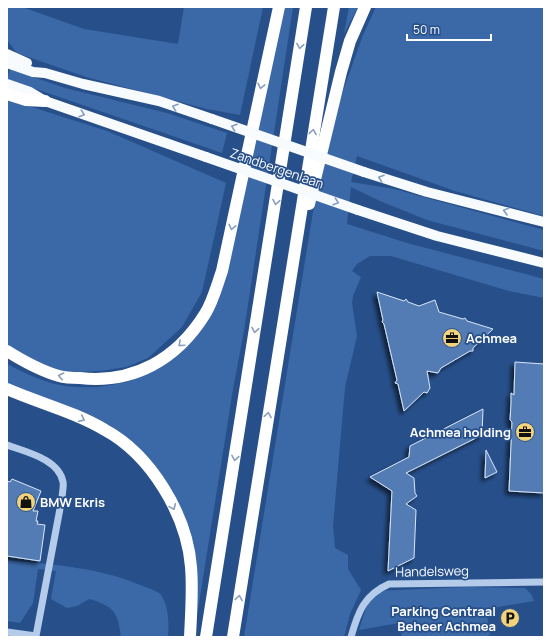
<svg xmlns="http://www.w3.org/2000/svg" width="551" height="644" viewBox="0 0 551 644" font-family="Manrope,sans-serif">
<style>
.green{fill:#3b69a8}
.building{fill:#537bb4;stroke:#d9e6f8;filter:url(#shadow)}
.lines{fill:none;stroke-linecap:round;stroke-linejoin:round}
.minor{stroke:#b5cbea;stroke-width:7}
.major{stroke:#f8fbfe;stroke-width:10}
.highway{stroke:#fff;stroke-width:12}
.major-bridge{stroke:#f8fbfe;stroke-width:10}
.oneway{stroke:#889fbf}
.oneway2{stroke:#859dbf}
.labels{text-anchor:middle;dominant-baseline:central;stroke-width:3.5;stroke-linejoin:round;paint-order:stroke}
.street-label{font-size:13px;fill:#fff;stroke:#27508b}
.poi-label{font-size:13px;font-weight:bold;fill:#fff;stroke:#27508b;text-anchor:start}
</style>
<defs>
<filter id="shadow"><feDropShadow dx="-3.5" dy="3.5" stdDeviation="2" flood-color="#0009"/></filter>
</defs>
<rect width="100%" height="100%" fill="#27508b"/>
<!-- green -->
<g class="green">
<path d="M7,7H22L84,29L178,44L184,7H263L240,115L207,109L86,77L17,53L7,40Z"/>
<path d="M278,7H293L244,331L233,389L196,622V594L165,486L112,436L7,390V364C23,372 38,380 55,384C101,394 152,381 185,348C194,339 201,325 207,315Z"/>
<path d="M349,7H358L344,34Z"/>
<path d="M376,7H544V216L455,191L357,156L351,182L394,189L544,230V251L427,220L380,201L351,187L347,224L407,243L544,279V298L509,291L391,256H370L357,264L352,271L361,277L353,296L352,303L357,336L345,387L333,526L335,548L348,555V569L361,590L350,614L344,637H244L324,144L363,35Z"/>
<path d="M10,69L65,88L167,113L227,133L222,153L7,79Z"/>
<path d="M7,100L13,101L107,131L226,183L202,292L182,327L148,358L126,367L100,371L73,372L51,369L7,346Z"/>
<path d="M7,560C55,565 100,567 145,587C150,589 158,591 161,595C169,606 169,624 168,637H121C118,612 114,606 89,599L77,606L67,608L51,599L56,571L38,569L33,603L20,623L7,621Z"/>
<path d="M466,587L525,588L531,594L534,601L486,609L490,635L483,637H402L399,623L359,630L366,608L376,591Z"/>
</g>
<!-- building -->
<g class="building">
<path d="M377,292L404,301L406,299L408,302L419,306L435,300L439,312L463,319L465,318L467,321L493,329L473,348V351H470L441,368L438,373L427,371L430,388L427,393L424,392L404,411L398,384L395,383L397,380L384,324L382,322L383,320Z"/>
<path d="M515,362L544,364V493L509,491L512,422L510,420L511,404V393L514,395Z"/>
<path d="M483,409L482,435L406,473L414,478L415,493L417,496L406,504L416,510L414,558L388,571L392,491L370,477L409,457L410,446Z"/>
<path d="M486,450L497,472L485,478Z"/>
<path d="M12,479L41,491L33,511H38L36,521H38L37,524L45,525L40,561L7,556V481L10,482Z"/>
</g>
<g class="lines">
<!-- minor -->
<g class="minor">
<path d="M7,445C26,452 59,459 63,482C64,487 62,493 62,498L36,636L7,632"/>
<path d="M351,637C358,612 364,595 389,584L544,582"/>
</g>
<!-- major -->
<g class="major">
<path d="M7,54L27,63"/>
<path d="M7,63L33,72L45,73L83,84L159,101L212,119"/>
<path d="M7,84L30,92L45,101L206,157"/>
<path d="M364,172L427,192L544,222"/>
<path d="M358,210L437,236L544,263"/>
</g>
<!-- highway -->
<g class="highway">
<path d="M7,94L26,100L45,101"/>
<path d="M309,204L341,72L350,41L365,7"/>
<path d="M7,351C23,361 41,371 59,376C66,378 73,378 80,378C134,384 177,359 205,314C213,301 217,285 222,271L279,7"/>
<path d="M7,389C39,403 75,412 105,430C151,455 187,515 191,567C193,590 191,614 190,637"/>
<path d="M206,637L306,7"/>
<path d="M233,637L334,7"/>
</g>
<!-- major-bridge -->
<g class="major-bridge">
<path d="M212,119L364,172"/>
<path d="M206,157L358,210"/>
</g>
</g>
<!-- one-way arrows -->
<defs><path id="oneway-chevron" d="M-2-3.5L2.5 0L-2 3.5" fill="none" stroke-width="1.6" stroke-linecap="round" stroke-linejoin="round"/></defs>
<g class="oneway">
<use href="#oneway-chevron" transform="translate(300 46) rotate(99)"/>
<use href="#oneway-chevron" transform="translate(261 86) rotate(102)"/>
<use href="#oneway-chevron" transform="translate(313 132) rotate(-81)"/>
<use href="#oneway-chevron" transform="translate(276 202) rotate(99)"/>
<use href="#oneway-chevron" transform="translate(232 227) rotate(103)"/>
<use href="#oneway-chevron" transform="translate(255 330) rotate(99)"/>
<use href="#oneway-chevron" transform="translate(181 344) rotate(138)"/>
<use href="#oneway-chevron" transform="translate(61 376) rotate(-167)"/>
<use href="#oneway-chevron" transform="translate(268 415) rotate(-81)"/>
<use href="#oneway-chevron" transform="translate(82 419) rotate(24)"/>
<use href="#oneway-chevron" transform="translate(235 458) rotate(99)"/>
<use href="#oneway-chevron" transform="translate(173 507) rotate(66)"/>
<use href="#oneway-chevron" transform="translate(239 598) rotate(-81)"/>
</g>
<g class="oneway2">
<use href="#oneway-chevron" transform="translate(175 107) rotate(-161)"/>
<use href="#oneway-chevron" transform="translate(82 114) rotate(19)"/>
<use href="#oneway-chevron" transform="translate(234 127) rotate(-161)"/>
<use href="#oneway-chevron" transform="translate(381 178) rotate(-161)"/>
<use href="#oneway-chevron" transform="translate(336 202) rotate(19)"/>
<use href="#oneway-chevron" transform="translate(506 211) rotate(-165)"/>
</g>
<!-- icons -->
<defs>
<g id="office-disc" transform="scale(1)"><circle r="9.5" fill="#f3d37a" stroke="#27508b"/><path d="M-6-3h4V-5.5h4V-3h4V5H-6ZM-1-4.5V-3h2v-1.5ZM-6 0V1H6V0Z" fill="#111"/></g>
<g id="shop-disc" transform="scale(1)"><circle r="9.5" fill="#f3d37a" stroke="#27508b"/><path d="M-5-2.5h2.3a2.7 3.5 0 0 1 5.4 0H5L5.5 6h-11ZM-1.5-2.5h3a1.5 2.3 0 0 0-3 0Z" fill="#111"/></g>
<g id="parking-disc" transform="scale(1)"><circle r="9.5" fill="#f3d37a" stroke="#27508b"/><path d="M-3.5-5.5H1a3.5 3.5 0 0 1 0 7H-1V5.5H-3.5ZM-1-3.4V-.6H.8a1.4 1.4 0 0 0 0-2.8Z" fill="#111"/></g>
</defs>
<g fill-rule="evenodd">
<use href="#office-disc" x="452" y="338"/>
<use href="#office-disc" x="525" y="432"/>
<use href="#shop-disc" x="26" y="502"/>
<use href="#parking-disc" x="510" y="618"/>
</g>
<g class="labels">
<!-- street labels -->
<g class="street-label">
<text transform="translate(277 168) rotate(19)">Zandbergenlaan</text>
<text transform="translate(432 571) rotate(-1)">Handelsweg</text>
</g>
<!-- poi labels -->
<g class="poi-label">
<text x="466" y="338">Achmea</text>
<text x="511" y="432" text-anchor="end">Achmea holding</text>
<text x="40" y="502">BMW Ekris</text>
<text x="496" y="611" text-anchor="end">Parking Centraal<tspan x="496" dy="15">Beheer Achmea</tspan></text>
</g>
</g>
<!-- border -->
<rect width="551" height="644" fill="none" stroke="#ffffff" stroke-width="16"/>
<!-- scale -->
<path d="M407 34v6h84v-6" fill="none" stroke="#ffffff" stroke-width="2"/>
<text x="413" y="34" font-size="12" fill="#ffffff" stroke="#27508b" stroke-width="3" paint-order="stroke">50 m</text>
</svg>
